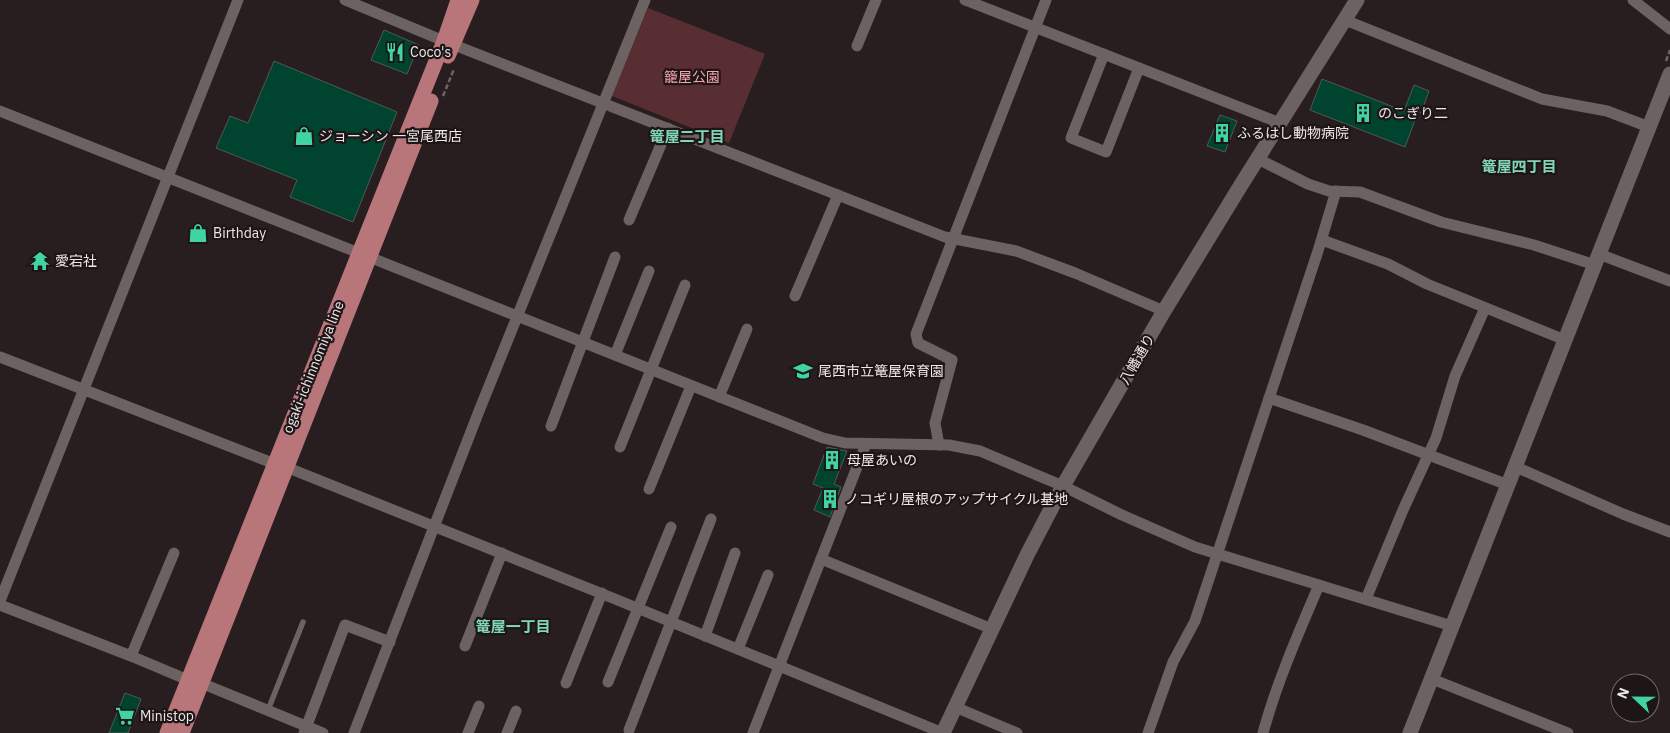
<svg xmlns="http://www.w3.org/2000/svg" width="1670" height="733" viewBox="0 0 1670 733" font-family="'IBM Plex Sans','Noto Sans JP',sans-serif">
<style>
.green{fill:#582e32}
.building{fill:#004430;stroke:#4f5954}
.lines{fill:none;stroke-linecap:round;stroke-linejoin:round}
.path{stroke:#6d6465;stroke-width:2.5;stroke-dasharray:5 2.5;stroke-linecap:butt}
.service{stroke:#6d6262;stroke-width:5.5}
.minor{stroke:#6d6262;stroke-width:11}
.tertiary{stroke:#6d6262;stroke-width:15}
.primary{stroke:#b8757a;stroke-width:15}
.labels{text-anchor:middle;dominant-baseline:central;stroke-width:4.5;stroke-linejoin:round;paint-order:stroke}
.poi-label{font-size:14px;fill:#ede7e7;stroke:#1e1516;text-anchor:start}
.park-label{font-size:14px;fill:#f6a5ab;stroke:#1e1516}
.street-label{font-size:14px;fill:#ede7e7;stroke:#1e1516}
.neighbourhood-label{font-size:15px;font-weight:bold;fill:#80d8b4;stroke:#1e1516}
</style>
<rect width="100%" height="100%" fill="#281e1f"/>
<!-- green -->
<path class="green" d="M648,8L765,54L729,143L612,96Z"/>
<!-- building -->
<g class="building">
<path d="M384,30L419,45L407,74L371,60Z"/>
<path d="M274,61L397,112L353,222L290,197L297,180L216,148L230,116L248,123Z"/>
<path d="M1322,79L1404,111L1414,85L1429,91L1421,113L1418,112L1405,147L1310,110Z"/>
<path d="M1220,115L1237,121L1225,152L1207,146Z"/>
<path d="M827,447L847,451L834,484L841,487L830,517L814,510L823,488L813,484Z"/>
<path d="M125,693L141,699L128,733H109Z"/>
</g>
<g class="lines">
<!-- path -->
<g class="path">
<path d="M1666,61L1670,50"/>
<path d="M443,96L454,69"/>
</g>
<!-- service -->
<path class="service" d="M268,710L303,622"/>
<!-- minor -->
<g class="minor">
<path d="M345,0L444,41L945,237L1016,251L1075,273L1164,311"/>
<path d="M965,0L1280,123"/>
<path d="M1633,0L1670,29"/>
<path d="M1345,20L1542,99L1607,111L1649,127"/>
<path d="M857,46L876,0"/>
<path d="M1104,54L1071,138L1106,152L1139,68"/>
<path d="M0,111L359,253"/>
<path d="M1258,159L1308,184L1329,191L1360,192L1441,222L1534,245L1595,265"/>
<path d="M629,220L668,128"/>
<path d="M1322,240L1388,264L1427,284L1565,340"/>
<path d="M1599,254L1670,281"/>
<path d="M369,257L823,438L845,443L949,445L980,451L1063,486L1122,515L1195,547L1452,626"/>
<path d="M795,296L838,195"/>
<path d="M615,355L649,271"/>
<path d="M0,357L275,464"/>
<path d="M719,397L747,329"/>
<path d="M1269,398L1363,430L1508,485"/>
<path d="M551,426L615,257"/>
<path d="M939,445L935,423L952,360L918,343L916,334L1046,0"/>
<path d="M620,447L685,285"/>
<path d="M286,467L615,599L943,733"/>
<path d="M1516,467L1623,514L1670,532"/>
<path d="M649,489L691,386"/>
<path d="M821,559L992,629"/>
<path d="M1366,599L1403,510L1436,438L1455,376L1485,308"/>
<path d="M0,601L238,0"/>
<path d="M0,605L131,656L188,680"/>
<path d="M705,636L735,553"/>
<path d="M465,646L502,553"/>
<path d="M738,649L768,575"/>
<path d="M131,656L174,553"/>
<path d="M1432,679L1568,733"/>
<path d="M608,682L671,527"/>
<path d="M201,683L323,733"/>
<path d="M566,683L602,593"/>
<path d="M955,707L1017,733"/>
<path d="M629,730L711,519"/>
<path d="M304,733L345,625L390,642"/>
<path d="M354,733L479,411L645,0"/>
<path d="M468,733L479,706"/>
<path d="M507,733L516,711"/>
<path d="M753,733L866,444"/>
<path d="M1148,733L1173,662L1195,621L1318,251L1336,191"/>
<path d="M1263,733C1277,682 1298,634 1319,585"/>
</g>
<!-- tertiary -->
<g class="tertiary">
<path d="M943,733L1027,555L1063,486L1164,311L1241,185L1357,0"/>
<path d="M1410,733L1670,74"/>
</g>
<!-- primary -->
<g class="primary">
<path d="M448,56L472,0"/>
<path d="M167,733L444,41L458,0"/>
<path d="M182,733L431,101"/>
</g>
</g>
<!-- icons -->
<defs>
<g id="restaurant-bare" transform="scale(1.5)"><path d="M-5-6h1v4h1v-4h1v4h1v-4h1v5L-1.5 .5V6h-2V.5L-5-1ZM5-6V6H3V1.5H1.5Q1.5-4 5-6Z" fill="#40d4a2" stroke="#1e1516" stroke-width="2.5" paint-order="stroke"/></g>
<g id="building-bare" transform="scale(1.5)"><path d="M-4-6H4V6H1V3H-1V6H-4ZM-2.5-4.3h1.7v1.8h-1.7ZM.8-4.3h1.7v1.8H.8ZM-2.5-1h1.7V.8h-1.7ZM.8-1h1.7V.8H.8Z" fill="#40d4a2" stroke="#1e1516" stroke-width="2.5" paint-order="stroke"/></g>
<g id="shop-bare" transform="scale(1.5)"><path d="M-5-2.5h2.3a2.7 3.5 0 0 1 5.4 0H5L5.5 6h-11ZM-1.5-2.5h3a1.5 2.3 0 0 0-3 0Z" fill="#40d4a2" stroke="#1e1516" stroke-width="2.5" paint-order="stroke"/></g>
<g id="temple-bare" transform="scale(1.5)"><path d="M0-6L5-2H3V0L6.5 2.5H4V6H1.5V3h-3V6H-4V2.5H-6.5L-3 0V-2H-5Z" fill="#40d4a2" stroke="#1e1516" stroke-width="2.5" paint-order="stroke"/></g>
<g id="school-bare" transform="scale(1.5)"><path d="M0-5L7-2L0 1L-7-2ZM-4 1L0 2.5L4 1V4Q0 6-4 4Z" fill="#40d4a2" stroke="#1e1516" stroke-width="2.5" paint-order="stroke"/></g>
<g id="supermarket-bare" transform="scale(1.5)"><path d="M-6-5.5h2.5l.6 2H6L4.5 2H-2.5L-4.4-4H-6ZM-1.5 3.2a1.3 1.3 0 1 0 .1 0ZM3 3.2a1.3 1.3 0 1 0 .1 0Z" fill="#40d4a2" stroke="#1e1516" stroke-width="2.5" paint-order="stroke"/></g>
</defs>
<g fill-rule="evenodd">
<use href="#restaurant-bare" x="395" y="52"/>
<use href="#building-bare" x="1363" y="113"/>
<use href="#building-bare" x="1222" y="133"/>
<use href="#shop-bare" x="304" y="136"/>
<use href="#shop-bare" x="198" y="233"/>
<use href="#temple-bare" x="40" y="261"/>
<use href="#school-bare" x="803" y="371"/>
<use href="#building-bare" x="832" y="460"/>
<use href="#building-bare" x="830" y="499"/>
<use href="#supermarket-bare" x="125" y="716"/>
</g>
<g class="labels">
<!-- poi labels -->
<g class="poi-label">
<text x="410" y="52">Coco's</text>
<text x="1378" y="113">のこぎり二</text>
<text x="1237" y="133">ふるはし動物病院</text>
<text x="319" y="136">ジョーシン 一宮尾西店</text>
<text x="213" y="233">Birthday</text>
<text x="55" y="261">愛宕社</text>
<text x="818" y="371">尾西市立篭屋保育園</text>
<text x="847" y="460">母屋あいの</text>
<text x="845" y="499">ノコギリ屋根のアップサイクル基地</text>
<text x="140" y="716">Ministop</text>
</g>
<!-- park labels -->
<g class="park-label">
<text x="692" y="77">籠屋公園</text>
</g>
<!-- street labels -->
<g class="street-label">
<text transform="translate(1137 359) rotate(-60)">八幡通り</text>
<text transform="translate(313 367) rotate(-68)">ogaki-ichinnomiya line</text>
</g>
<!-- neighbourhood labels -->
<g class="neighbourhood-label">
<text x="687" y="136">篭屋二丁目</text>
<text x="1519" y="166">篭屋四丁目</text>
<text x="513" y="626">篭屋一丁目</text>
</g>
</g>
<!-- north arrow -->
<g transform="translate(1635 698) rotate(292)"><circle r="24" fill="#1e1516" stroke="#71696a"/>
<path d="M0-4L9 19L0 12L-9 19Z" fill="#40d4a2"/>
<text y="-8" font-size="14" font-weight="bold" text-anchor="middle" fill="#ede7e7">N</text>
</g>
</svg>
